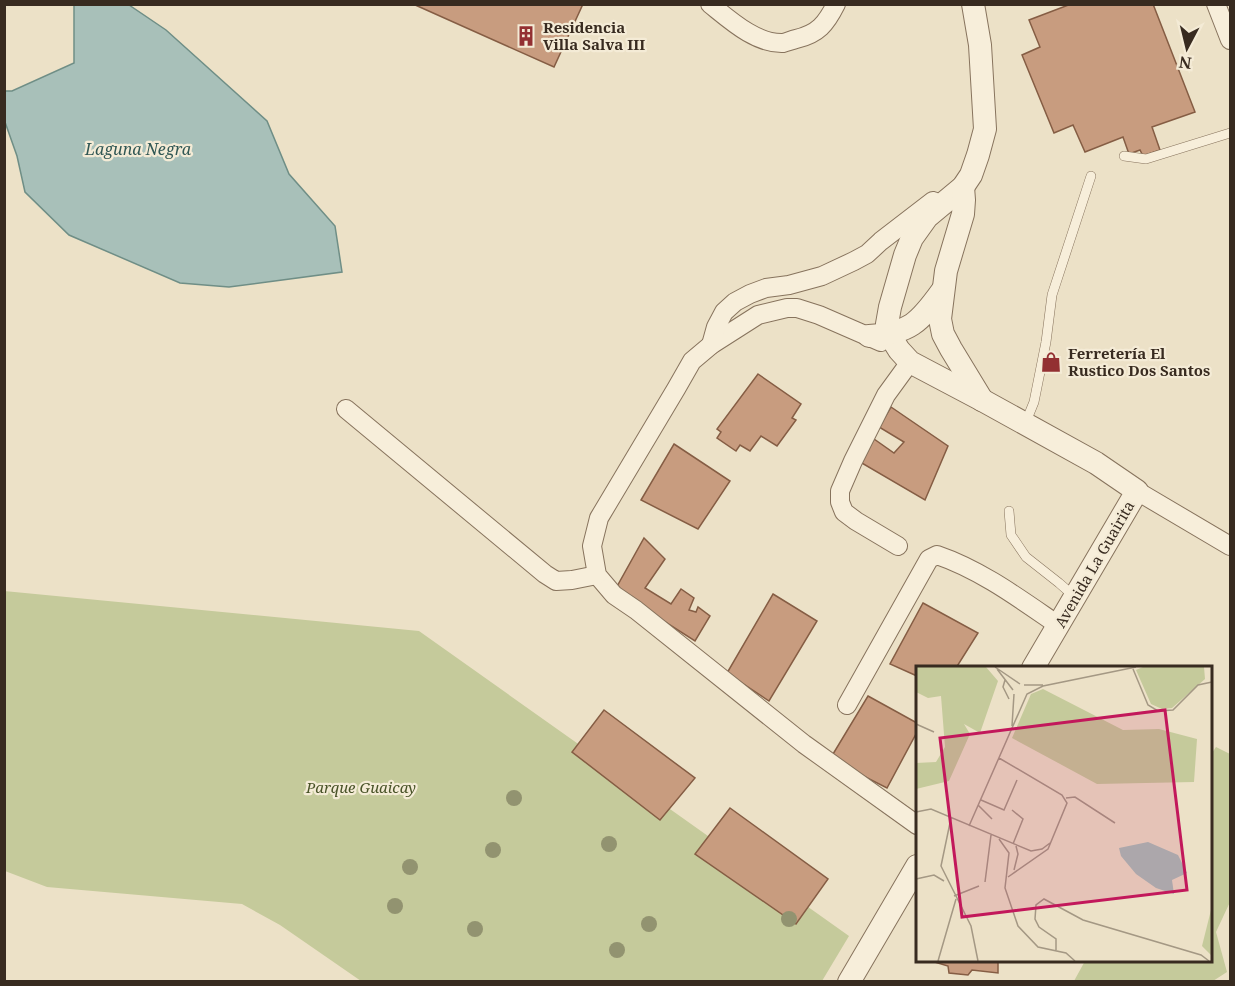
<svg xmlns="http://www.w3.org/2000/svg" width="1235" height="986" viewBox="0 0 1235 986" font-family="'Noto Serif',serif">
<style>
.green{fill:#c5ca9b}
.water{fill:#a8c0b9;stroke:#6f8e86;stroke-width:1.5}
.building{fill:#c89c7f;stroke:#855d44;stroke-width:1.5}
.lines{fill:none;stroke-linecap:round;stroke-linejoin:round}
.service-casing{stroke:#87735d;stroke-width:10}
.minor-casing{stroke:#87735d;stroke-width:20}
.tertiary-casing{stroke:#87735d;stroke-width:24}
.service{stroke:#f7eeda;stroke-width:9}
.minor{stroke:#f7eeda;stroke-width:18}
.tertiary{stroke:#f7eeda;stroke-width:22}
.tree{fill:#929370}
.labels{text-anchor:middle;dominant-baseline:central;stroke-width:4.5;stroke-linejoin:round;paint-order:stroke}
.poi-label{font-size:15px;font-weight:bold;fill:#382b20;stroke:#f4ebd6;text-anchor:start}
.street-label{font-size:15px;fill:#382b20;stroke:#f4ebd6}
.park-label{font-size:15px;font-style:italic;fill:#495328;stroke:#f4ebd6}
.water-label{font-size:16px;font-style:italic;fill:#305754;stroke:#f4ebd6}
.inset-road{fill:none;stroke:#a49884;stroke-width:1.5}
.view{fill:#c2185b;fill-opacity:0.15;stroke:#c2185b;stroke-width:3}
.inset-edge{fill:none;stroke:#382b20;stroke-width:3}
</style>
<rect width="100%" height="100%" fill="#ece1c7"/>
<!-- green -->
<g class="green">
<path d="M4,591L419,631L849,936L822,981H361L280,925L242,904L47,887L5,871Z"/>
<path d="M1216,747L1230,754V902L1216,932L1227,972L1213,981H1074L1085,961L1210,960V756Z"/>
</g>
<!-- water -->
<path class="water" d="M74,5H129L166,30L267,121L289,174L335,226L342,272L229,287L180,283L69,235L25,192L17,156L5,122V91H12L74,63Z"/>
<!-- building -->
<g class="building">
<path d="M413,4H583L554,67Z"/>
<path d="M1071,4H1153L1195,112L1152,127L1160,150L1143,156L1140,150L1129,154L1123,137L1085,152L1073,125L1054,133L1022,55L1040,47L1029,20Z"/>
<path d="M758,374L801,404L792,418L796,420L777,446L761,436L750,451L740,445L736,451L717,438L721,432L717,429Z"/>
<path d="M891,407L948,446L925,500L860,462L874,439L894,453L904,442L879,427Z"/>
<path d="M674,444L730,481L698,529L641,500Z"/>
<path d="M644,538L665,559L645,588L671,604L681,589L694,598L689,610L696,612L698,607L710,616L695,641L615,590Z"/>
<path d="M773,594L817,621L769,701L727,673Z"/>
<path d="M923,603L978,633L956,668H917V676L890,664Z"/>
<path d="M868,696L917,723V732L887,788L830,759Z"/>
<path d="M604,710L695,778L660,820L572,752Z"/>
<path d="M730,808L828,879L796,924L695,854Z"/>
<path d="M928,960H998V973L972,970L968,975L949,973L948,966Z"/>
</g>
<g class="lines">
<!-- service casing -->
<g class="service-casing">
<g id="service">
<path d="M1124,156L1146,159L1230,133"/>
<path d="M1025,424L1034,402L1046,342L1052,295L1091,176"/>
<path d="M1009,511L1011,535L1026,557L1059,583L1075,597"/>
</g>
</g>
<!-- minor casing -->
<g class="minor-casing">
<g id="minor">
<path d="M710,4C730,20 756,44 783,43C787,42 792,40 796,39C818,34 826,24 836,4"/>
<path d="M1216,4L1230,40"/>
<path d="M881,342L819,315L797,308H787L758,315L711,345L692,361L676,389L599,518L592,546L597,575L614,595L636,610L804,744L917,825"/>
<path d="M711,345L716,327L724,312L735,302L750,294L766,288L789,285L822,276L854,261L867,254L881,241L933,201"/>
<path d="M346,409L545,574L556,581L572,580L597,575"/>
<path d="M1137,491L1230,546"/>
<path d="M898,546L856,521L844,512L840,502V491L853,461L886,395L910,362"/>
<path d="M847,705L929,559L937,555C981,570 1020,599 1058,625"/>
</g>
</g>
<!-- tertiary casing -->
<g class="tertiary-casing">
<g id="tertiary">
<path d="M973,4L980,45L985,129L978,155L971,175L963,187L927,217L912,238L905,255L890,307L887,324L889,334L899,350L910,362L982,400L1096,463L1137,491L1033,668"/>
<path d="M963,187L964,200L963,214L946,271L940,319L943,334L951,349L982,400"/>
<path d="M869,336C910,333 919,323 942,291"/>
<path d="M849,982L917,866"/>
</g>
</g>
<!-- service -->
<use href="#service" class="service"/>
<!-- minor -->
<use href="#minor" class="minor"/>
<!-- tertiary -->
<use href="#tertiary" class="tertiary"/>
</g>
<!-- trees -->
<g class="tree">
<circle cx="514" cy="798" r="8"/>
<circle cx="609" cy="844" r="8"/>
<circle cx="493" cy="850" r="8"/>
<circle cx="410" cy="867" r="8"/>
<circle cx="395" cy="906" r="8"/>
<circle cx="789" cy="919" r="8"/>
<circle cx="649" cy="924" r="8"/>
<circle cx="475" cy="929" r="8"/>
<circle cx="617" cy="950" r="8"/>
</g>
<!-- icons -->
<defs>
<g id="building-bare" transform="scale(1.62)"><path d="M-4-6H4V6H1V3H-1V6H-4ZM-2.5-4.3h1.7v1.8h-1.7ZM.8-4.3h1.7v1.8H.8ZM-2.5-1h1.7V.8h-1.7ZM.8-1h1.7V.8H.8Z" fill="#933032" stroke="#f4ebd6" stroke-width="2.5" paint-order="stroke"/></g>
<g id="shop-bare" transform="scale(1.62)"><path d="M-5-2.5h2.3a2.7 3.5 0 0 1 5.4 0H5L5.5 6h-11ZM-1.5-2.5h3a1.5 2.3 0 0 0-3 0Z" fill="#933032" stroke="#f4ebd6" stroke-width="2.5" paint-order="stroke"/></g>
</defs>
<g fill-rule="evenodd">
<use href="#building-bare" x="526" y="36"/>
<use href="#shop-bare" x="1051" y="362"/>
</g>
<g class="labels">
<!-- poi labels -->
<g class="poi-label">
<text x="543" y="27">Residencia<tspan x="543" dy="17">Villa Salva III</tspan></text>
<text x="1068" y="353">Ferretería El<tspan x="1068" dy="17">Rustico Dos Santos</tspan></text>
</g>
<!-- street labels -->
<g class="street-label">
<text transform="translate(1094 564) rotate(-60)">Avenida La Guairita</text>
</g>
<!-- park labels -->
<g class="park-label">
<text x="361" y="787">Parque Guaicay</text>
</g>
<!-- water labels -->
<g class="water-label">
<text x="138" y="149">Laguna Negra</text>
</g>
</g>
<!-- overview -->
<g transform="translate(916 666)">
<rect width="296" height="296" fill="#ece1c7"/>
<path d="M0,1H70L82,15L64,67L48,58L54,68L33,115L0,123V97L20,96L29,81L25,30L12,32L0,26ZM227,1H288L289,13L256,42L246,43L235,38L220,4ZM127,23L207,64L243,63L281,73L278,116L181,118L96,72L115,28ZM295,244H296L295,289L286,280Z" fill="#c5ca9b"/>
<path d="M232,176L262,189L271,207L256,214L258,228L240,222L220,208L205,190L203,182Z" fill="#a8c0b9"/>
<path class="inset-road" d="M79,1L104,18M81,3L97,24M217,3L232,39L242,45L257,44L282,19L296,16M89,14L87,21L93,33M108,19H127M0,58L18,66M96,60L98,28M83,92L146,129L151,137L132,183L92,211M150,132L159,131L199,157M65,134L88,144L101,114M62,139L76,153M96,144L107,153L97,178M0,146L15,143L115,185L126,183L134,177M35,152L25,200L55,260L62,295M53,160L111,28L127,20L220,1M83,173L93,187L89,222L102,260L122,281L150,287L159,295M98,204L102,188L100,180M0,213L18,209L28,215M69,216L75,169M38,230L63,220M140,284V273L123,261L119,253L120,239L128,233L167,254L285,289L293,295M22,295L40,233"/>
<path class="view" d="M249,44L271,224L46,251L24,72Z"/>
<rect width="296" height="296" class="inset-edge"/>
</g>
<!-- border -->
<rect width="1235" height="986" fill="none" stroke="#382b20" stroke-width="12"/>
<!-- north arrow -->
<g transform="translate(1187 48) rotate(187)" stroke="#f4ebd6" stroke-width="4.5" paint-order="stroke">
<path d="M0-4.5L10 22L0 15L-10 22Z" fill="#382b20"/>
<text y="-9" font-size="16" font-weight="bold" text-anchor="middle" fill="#382b20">N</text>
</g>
</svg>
